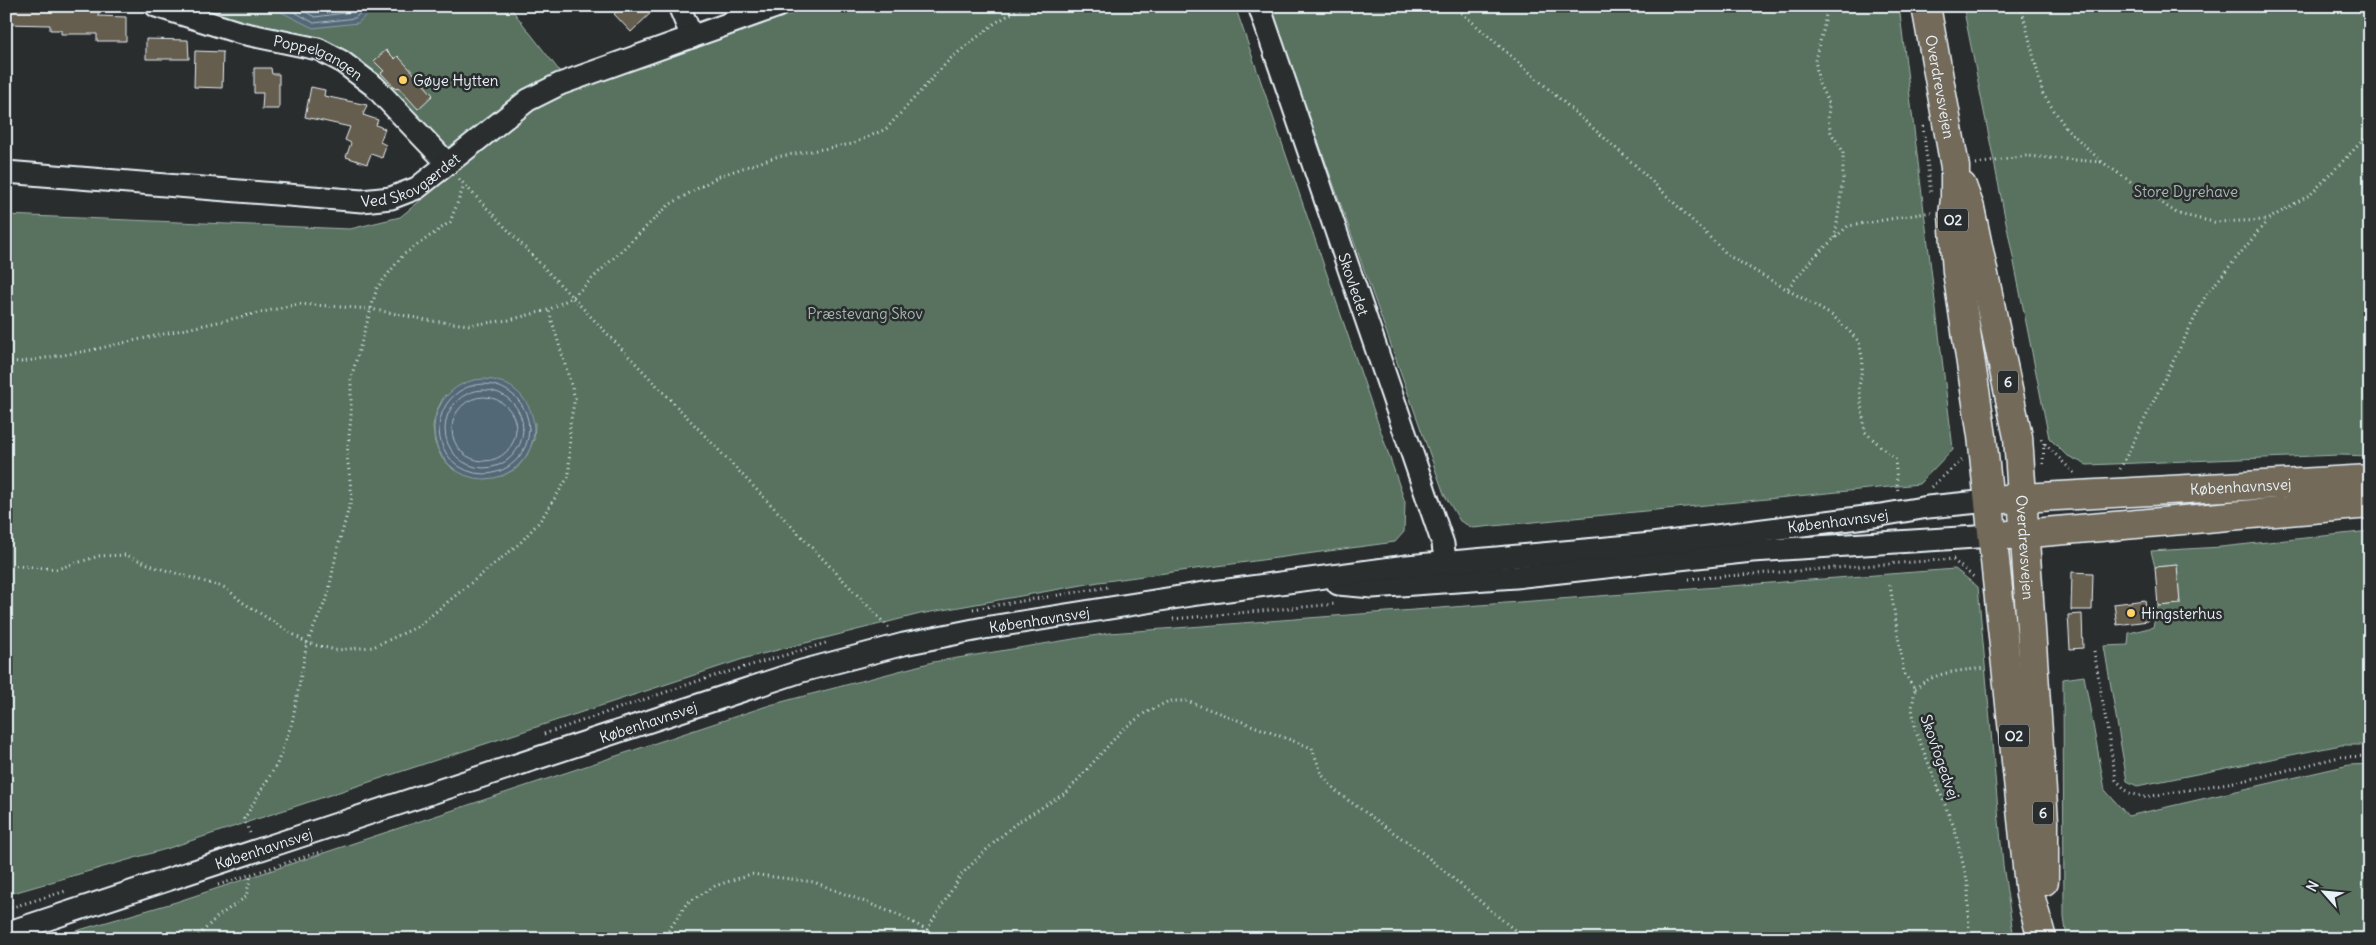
<svg xmlns="http://www.w3.org/2000/svg" width="2376" height="945" viewBox="0 0 2376 945" font-family="Delius,sans-serif">
<style>
.green{fill:#59725f;stroke:#a0b2ac;fill-rule:evenodd}
.water{fill:#536776;stroke:#8f9eaa}
.lines{fill:none;stroke-linecap:round;stroke-linejoin:round}
.shore{stroke:#acbac4;stroke-width:1}
.building{fill:#655d4e;stroke:#e8f1f8}
.minor-casing{stroke:#e8f1f8;stroke-width:25}
.major-casing{stroke:#e8f1f8;stroke-width:31}
.path{stroke:#e8f1f8;stroke-width:3;stroke-dasharray:1 4;stroke-linecap:butt}
.minor{stroke:#2a2d2e;stroke-width:21}
.major{stroke:#736b5a;stroke-width:28}
.poi-dot{fill:#ffd166;stroke:#2a2d2e;stroke-width:2}
.labels{text-anchor:middle;dominant-baseline:central;stroke-width:5;stroke-linejoin:round;paint-order:stroke}
.shield{fill:#2a2d2e;stroke:#afb6bb;stroke-width:1}
.shield-label{font-size:14px;font-weight:bold;fill:#e8f1f8}
.street-label{font-size:15px;fill:#e8f1f8;stroke:#2a2d2e}
.poi-label{font-size:15px;fill:#e8f1f8;stroke:#2a2d2e;text-anchor:start}
.park-label{font-size:15px;fill:#a8b8b3;stroke:#2a2d2e}
</style>
<rect width="100%" height="100%" fill="#2a2d2e"/>
<filter id="ink" filterUnits="userSpaceOnUse"><feTurbulence type="fractalNoise" baseFrequency=".02" numOctaves="2"/><feDisplacementMap in="SourceGraphic" scale="10" xChannelSelector="R" yChannelSelector="G"/><feConvolveMatrix kernelMatrix="1 2 1 2 8 2 1 2 1" color-interpolation-filters="sRGB"/></filter>
<g filter="url(#ink)">
<!-- green -->
<g class="green">
<path d="M184,6H509L561,73L523,90L451,149L440,148L347,57Z"/>
<path d="M814,6H1235L1405,502L1404,532L1395,542L1099,582L920,614L746,658L166,849L6,895V215L350,229L400,217L535,108L573,91ZM445,395L535,423L534,439L527,455L517,468L502,476L454,470L442,458L435,443L433,426L437,410Z"/>
<path d="M1270,6H1899L1953,449L1919,484L1473,528L1460,521L1444,494Z"/>
<path d="M1963,6H2370V456L2340,455L2087,465L2066,455L2049,438Z"/>
<path d="M2370,531V745H2341L2137,786L2127,781L2104,646L2128,645L2129,633L2153,627L2158,606L2180,604L2177,565L2155,567L2151,551L2221,547Z"/>
<path d="M1955,569L1978,587L2003,865L2014,939H48L176,902L770,705L933,662L1110,633Z"/>
<path d="M2084,676L2105,790L2128,816L2349,765L2370,764V939H2067L2064,917L2063,679Z"/>
</g>
<!-- water -->
<g class="water">
<path d="M278,6H375L358,23L313,28L281,12Z"/>
<circle cx="484" cy="429" r="50"/>
</g>
<g class="lines">
<!-- shore -->
<g class="shore">
<path d="M284,6L314,23L355,18L368,6"/>
<path d="M295,6L315,17L352,12L359,6"/>
<circle cx="484" cy="429" r="45"/>
<circle cx="484" cy="429" r="39"/>
<circle cx="484" cy="429" r="32"/>
</g>
</g>
<!-- building -->
<g class="building">
<path d="M6,6H88L99,8L98,16L126,17V41H97V34H61V30H50V25L6,24Z"/>
<path d="M623,6H658L631,32L614,14Z"/>
<path d="M146,39L188,40L189,59H146Z"/>
<path d="M386,50L395,59L398,56L433,95L418,109L398,87L396,89L381,73L384,71L374,61Z"/>
<path d="M195,51L223,52L222,88L194,87Z"/>
<path d="M254,68H271L272,74H279V109H262L263,93H254Z"/>
<path d="M311,87L325,90L324,96L367,105L363,115L378,120L376,125L385,129L380,142L386,145L382,158L371,154L367,164L346,157L351,143L345,140L350,127L305,117Z"/>
<path d="M2177,565L2180,604L2158,606L2155,567Z"/>
<path d="M2072,572L2093,573L2092,610H2071Z"/>
<path d="M2145,600L2148,621L2117,625L2114,604Z"/>
<path d="M2082,614L2083,648L2070,649L2068,615Z"/>
</g>
<g class="lines">
<!-- minor casing -->
<g class="minor-casing">
<g id="minor">
<path id="s1" d="M156,6L241,33L318,49L341,61L374,86L448,164"/>
<path d="M679,6L692,37"/>
<path id="s2" d="M1259,6L1443,544L1447,575"/>
<path id="s3" d="M6,172L362,201L391,198L417,188L528,100L560,84L778,6"/>
<path d="M1338,584L1372,587L1428,583L1516,577L1752,551L1992,536"/>
<path id="s4" d="M6,933L802,671L904,644L984,628L1198,594L1407,566L1652,544L1881,515L1928,507L1989,501"/>
</g>
</g>
<!-- major casing -->
<g class="major-casing">
<g id="major">
<path id="s5" d="M1926,6L1955,167V199L1953,215L1957,272L1982,436L2030,895L2042,939"/>
<path id="s6" d="M1962,186L1970,208L2018,437L2044,821V881"/>
<path id="s7" d="M2005,499L2370,479"/>
<path d="M2009,535L2370,504"/>
</g>
</g>
<!-- path -->
<g class="path">
<path d="M1454,6L1635,165L1729,256L1833,316L1852,334L1859,342L1863,362L1859,387L1865,432L1895,459L1898,493"/>
<path d="M1824,6L1826,14L1823,31L1815,59L1819,84L1829,104L1828,119L1831,133L1843,151V179L1835,238"/>
<path d="M2021,6L2043,94L2066,128L2102,162L2178,214L2214,222L2267,220L2311,194L2370,133"/>
<path d="M1923,126L1931,194"/>
<path d="M1976,164L2027,156L2101,162"/>
<path d="M459,179L890,629"/>
<path d="M1788,288L1812,259L1848,226L1932,212"/>
<path d="M6,361L21,362L87,351L299,304L371,309L432,321L470,325L509,320L548,310L573,297L669,205L719,176L776,157L852,144L886,129L950,59L995,23L1024,6"/>
<path d="M2041,439L2044,443L2043,464"/>
<path d="M2045,444L2074,473"/>
<path d="M2120,469L2206,295L2267,221"/>
<path d="M1931,487L1962,460"/>
<path d="M1953,560L1975,578"/>
<path d="M6,565L57,569L99,556L126,555L155,567L226,588L242,602L307,643L336,650L373,647L417,627L520,543L540,521L569,476L570,424L575,398L549,311"/>
<path d="M1689,579L1954,559"/>
<path d="M1890,585L1904,673L1915,689L1912,708L1916,732L1954,827L1968,884L1969,939"/>
<path d="M973,609L1108,587"/>
<path d="M1173,619L1336,604"/>
<path d="M2094,651L2116,780L2129,793L2145,797L2252,779L2339,757L2370,756"/>
<path d="M1915,689C1934,671 1960,671 1985,668"/>
<path d="M544,734L701,680L826,643"/>
<path d="M250,833L244,819L277,764L292,723L307,643L328,595L337,550L352,497L347,455L351,418V378L377,288L403,255L450,222L464,186"/>
<path d="M218,885L323,851"/>
<path d="M6,909L66,891"/>
<path d="M927,930L961,875L985,851L1015,824L1067,792L1122,730L1145,713L1169,701H1187L1312,748L1322,775L1338,793L1424,854L1525,939"/>
<path d="M195,939L217,917L246,897L251,874"/>
<path d="M663,939L687,903L715,886L751,874L814,882L901,916L927,930L933,939"/>
</g>
<!-- minor -->
<use href="#minor" class="minor"/>
<!-- major -->
<use href="#major" class="major"/>
</g>
</g>
<!-- markers -->
<g class="poi-dot">
<circle cx="403" cy="80" r="5"/>
<circle cx="2131" cy="613" r="5"/>
</g>
<g class="labels">
<!-- shield labels -->
<g class="shield">
<rect x="1938" y="208.5" width="30" height="23" rx="4"/>
<rect x="1998" y="370.5" width="20" height="23" rx="4"/>
<rect x="1999" y="724.5" width="30" height="23" rx="4"/>
<rect x="2033" y="801.5" width="20" height="23" rx="4"/>
</g>
<g class="shield-label">
<text x="1953" y="220">O2</text>
<text x="2008" y="382">6</text>
<text x="2014" y="736">O2</text>
<text x="2043" y="813">6</text>
</g>
<!-- street labels -->
<g class="street-label">
<text stroke="none"><textPath href="#s1" startOffset="171">Poppelgangen</textPath></text>
<text stroke="none"><textPath href="#s5" startOffset="82">Overdrevsvejen</textPath></text>
<text stroke="none"><textPath href="#s3" startOffset="411">Ved Skovgærdet</textPath></text>
<text stroke="none"><textPath href="#s2" startOffset="294">Skovledet</textPath></text>
<text stroke="none"><textPath href="#s7" startOffset="236">Københavnsvej</textPath></text>
<text stroke="none"><textPath href="#s4" startOffset="1886">Københavnsvej</textPath></text>
<text stroke="none"><textPath href="#s6" startOffset="368">Overdrevsvejen</textPath></text>
<text stroke="none"><textPath href="#s4" startOffset="1081">Københavnsvej</textPath></text>
<text stroke="none"><textPath href="#s4" startOffset="676">Københavnsvej</textPath></text>
<text transform="translate(1940 757) rotate(71)">Skovfogedvej</text>
<text stroke="none"><textPath href="#s4" startOffset="271">Københavnsvej</textPath></text>
</g>
<!-- poi labels -->
<g class="poi-label">
<text x="413" y="80">Gøye Hytten</text>
<text x="2141" y="613">Hingsterhus</text>
</g>
<!-- park labels -->
<g class="park-label">
<text x="2186" y="191">Store Dyrehave</text>
<text x="865" y="313">Præstevang Skov</text>
</g>
</g>
<!-- margin -->
<rect width="2376" height="945" fill="none" stroke="#2a2d2e" stroke-width="25"/>
<rect x="12" y="12" width="2351" height="920" fill="none" stroke="#e8f1f8" stroke-width="2" filter="url(#ink)"/>
<!-- north arrow -->
<g transform="translate(2324 892) rotate(297)" stroke="#2a2d2e" stroke-width="4" paint-order="stroke">
<path d="M0-4L9 19L0 12L-9 19Z" fill="#e8f1f8"/>
<text y="-8" font-size="14" font-weight="bold" text-anchor="middle" fill="#e8f1f8">N</text>
</g>
</svg>
